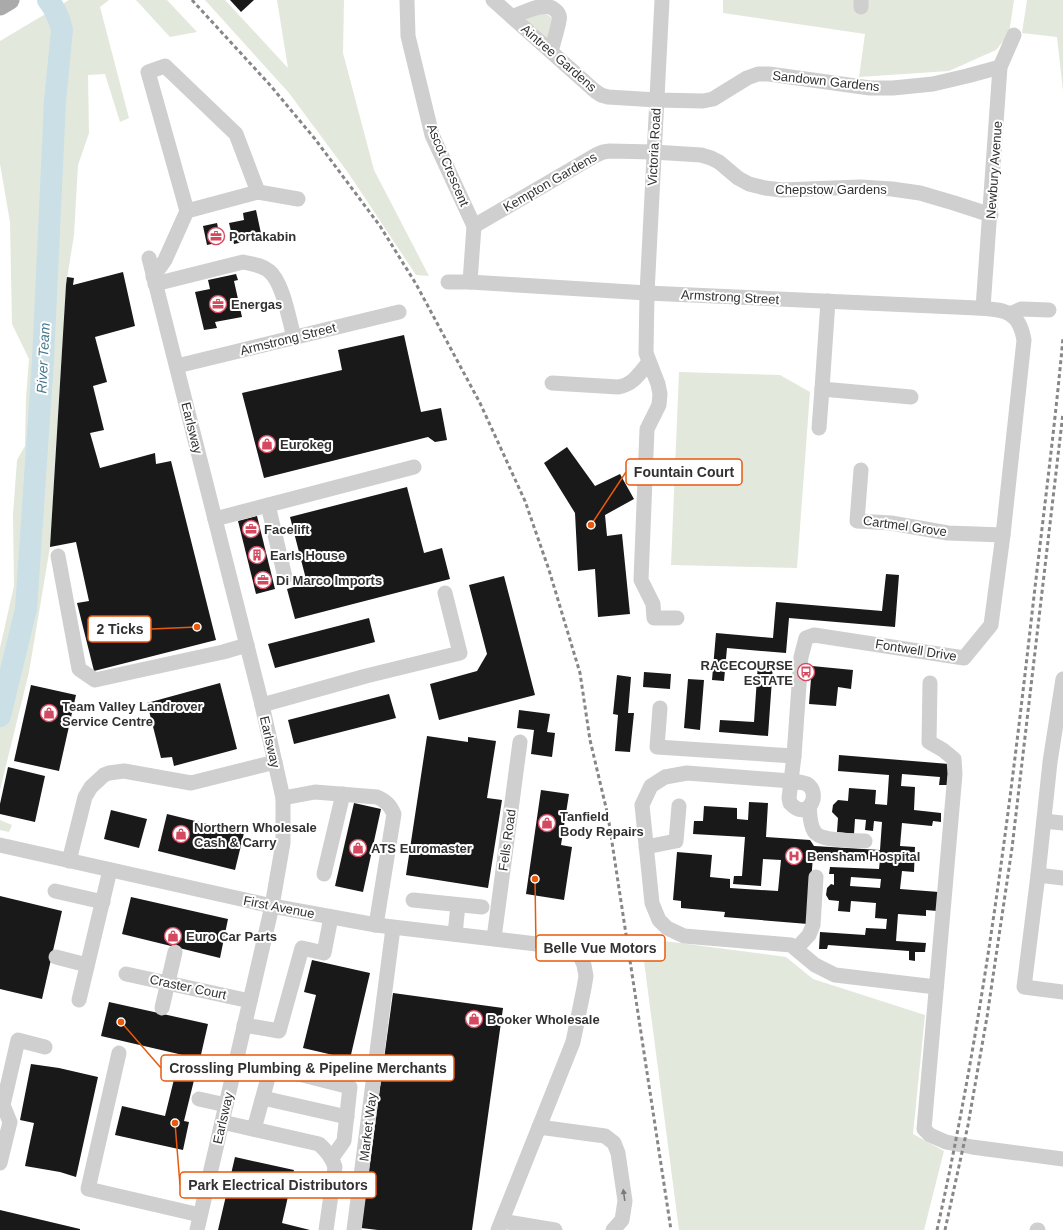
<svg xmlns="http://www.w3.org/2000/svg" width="1063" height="1230" viewBox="0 0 1063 1230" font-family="Arial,sans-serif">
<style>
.green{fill:#e3e8dc}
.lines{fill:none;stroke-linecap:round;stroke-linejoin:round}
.river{stroke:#cbdfe6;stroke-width:22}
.building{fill:#191919;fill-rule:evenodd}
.minor{stroke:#cfcfcf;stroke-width:15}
.major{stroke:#aaa;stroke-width:19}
.rail{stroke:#878787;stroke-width:3;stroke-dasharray:4 3;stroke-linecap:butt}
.oneway{fill:#797979}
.labels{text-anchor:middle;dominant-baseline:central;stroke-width:4;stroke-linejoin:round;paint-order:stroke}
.street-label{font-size:13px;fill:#323232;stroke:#fff}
.poi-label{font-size:13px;font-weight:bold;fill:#323232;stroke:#fff;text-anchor:start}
.water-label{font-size:14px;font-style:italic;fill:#47788d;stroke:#fff}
.leader{fill:none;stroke:#e8590c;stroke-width:1.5}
.callout-dot{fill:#e8590c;stroke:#fff;stroke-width:1.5}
.callout{fill:#fff;stroke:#e8590c;stroke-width:1.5}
.callout-label{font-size:14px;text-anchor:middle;font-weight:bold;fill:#323232}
</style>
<rect width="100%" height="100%" fill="#fff"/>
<!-- green -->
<g class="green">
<path d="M69,0H109L100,7L129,118L120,122L105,74L88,75L89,133L78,165L74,235L66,285L50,547L29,672L0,790V648L14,586L13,515L17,460L25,446L26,398L29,359L12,324L10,222L0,164V41Z"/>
<path d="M136,0H167L197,32L170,37Z"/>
<path d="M205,0H225L288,68L277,0H344L343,53L374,170L429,276L416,275L349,174L289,93Z"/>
<path d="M723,0H1014L1009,34L996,50L949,71L859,77L865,34L723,13Z"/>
<path d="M1027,0H1063V91L1057,37L1022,33Z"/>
<path d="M543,12L552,18V28L547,42L525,24L528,16Z"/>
<path d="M679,372L780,375L810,392L797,568L671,565Z"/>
<path d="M0,820L12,825L9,832L0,830Z"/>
<path d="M641,938L786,957L813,979L925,1015L913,1134L944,1151L924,1230H679Z"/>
</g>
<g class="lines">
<!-- river -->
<path class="river" d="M0,716L26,609L43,360L55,101L62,30C59,18 56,10 48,0"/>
</g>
<!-- building -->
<g class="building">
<path d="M230,0H254L241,12Z"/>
<path d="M256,210L262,238L234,244L229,223L244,220L243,213Z"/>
<path d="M217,223L221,242L207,245L203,226Z"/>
<path d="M123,272L135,326L95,337L107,382L93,386L104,430L90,433L100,468L155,453L156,464L171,461L216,640L94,671L77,603L89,601L76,542L50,547L66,285L67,277L74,278L73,285Z"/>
<path d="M236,274L238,280L234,281L242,317L215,322L217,328L204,330L195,292L210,289L208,280Z"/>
<path d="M404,335L421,412L441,408L447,440L435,442L428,437L264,478L242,393L342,370L338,350Z"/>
<path d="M567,447L595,486L620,474L634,499L605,515L607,536L622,534L630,614L598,617L595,569L578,571L575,513L544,463Z"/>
<path d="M407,487L424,553L442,548L450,579L295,619L287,589L307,583L290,517Z"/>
<path d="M257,516L275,589L256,594L238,521Z"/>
<path d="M886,574L899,575L895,627L789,618L786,653L727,648L724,681L712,680L716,633L773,638L776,602L882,611Z"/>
<path d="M504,576L535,695L439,720L430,684L477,671L487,654L469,585Z"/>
<path d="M369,618L375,642L275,668L268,644Z"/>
<path d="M758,663L773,665L768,736L719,732L720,720L754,722Z"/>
<path d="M812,666L853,670L851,689L838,687L836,706L809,704Z"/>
<path d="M644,672L671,674L670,689L643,687Z"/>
<path d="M617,675L631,677L628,713H634L630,752L615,751L618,715L613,714Z"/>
<path d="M688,679L704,680L700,730L684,728Z"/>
<path d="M220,683L237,749L174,766L172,757L161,758L147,703Z"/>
<path d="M31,685L76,695L59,771L14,761Z"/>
<path d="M389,694L396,718L294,744L288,720Z"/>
<path d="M519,710L550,714L547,732L555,733L552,757L531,754L534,730L517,728Z"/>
<path d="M427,736L468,742V737L496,741L487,798L502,800L488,888L406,875Z"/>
<path d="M839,755L949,764L947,785H939L940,777L902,774L901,786L915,787L914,810L941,813V822L933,821L932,826L902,823L900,846L915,847L914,872L902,871L900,889L939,892L937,911L926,910V916L898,914L896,941L926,943L925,952H915V961L909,960V951L828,945L827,949H819L820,932L865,935L866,928L886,929L887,919L875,918L876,903L851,901L850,912L838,911L839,901L829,900L826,895L827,888L831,884L834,885V874H829L830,867L879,869L880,860L813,856L808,924L724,917L725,912L681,908V901L673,900L677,852L712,855L710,877L730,879V888L778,891L781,860L763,859L761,886L733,884L734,876H742L745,837L693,834L694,821H703L704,806L737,808V819L748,820L749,802L768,803L766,837L810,840L814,846L880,850L882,822L874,821L873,831L865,830L866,820L855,819L854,834L837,832L838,818L832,812L833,805L838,800L848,801L849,788L876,790L875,804L887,805L889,775L838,771ZM851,877L881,879L880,888L850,886Z"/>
<path d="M8,767L45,776L35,822L0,814V804Z"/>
<path d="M541,790L569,794L561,845L572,847L564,900L526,894Z"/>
<path d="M354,803L381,809L363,892L335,886Z"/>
<path d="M111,810L147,819L139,848L104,839Z"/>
<path d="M167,814L244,833L235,870L158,851Z"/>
<path d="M0,896L62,911L42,999L0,989Z"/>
<path d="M131,897L228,919L220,958L122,934Z"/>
<path d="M312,960L370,973L350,1059L303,1048L316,995L304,992Z"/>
<path d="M393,993L503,1008L472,1230H378L361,1228Z"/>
<path d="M109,1002L208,1024L200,1059L101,1036Z"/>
<path d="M31,1064L59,1068L98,1077L76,1177L60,1172L25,1166L34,1123L20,1120Z"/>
<path d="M177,1067L196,1072L184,1121L189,1122L183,1150L115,1135L122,1106L165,1116Z"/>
<path d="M235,1157L294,1170L282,1223L310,1230H218Z"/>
<path d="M0,1210L80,1229V1230H0Z"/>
</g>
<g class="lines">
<!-- minor -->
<g class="minor">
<path d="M407,0L408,36L432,135L474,226L470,282"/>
<path d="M493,0L595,91L601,95L608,97L657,100L703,101L713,99L747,78L758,74H769L870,88H893L933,84L967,76L1000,67"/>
<path d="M662,0L647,293L646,353L658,384L660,394L659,405L647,429L641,580L653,604L654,618H677"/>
<path d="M861,7V0"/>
<path d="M512,17C523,13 545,0 555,10C559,13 560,17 559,21C557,31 554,41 551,51"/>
<path d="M187,211L148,72L165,66L236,134L258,192"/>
<path d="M474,226L596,155L603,152L610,151L653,152L701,155L711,158L719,162L738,178L749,184L765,188L782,190L860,187L892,189L920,193L954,203L991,215"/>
<path d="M149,258L262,705L283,798V843L272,906L197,1230"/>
<path d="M153,277L165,260L187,211L258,192L298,199"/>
<path d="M448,282H470L647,293L977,308C1002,310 1019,309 1024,340L1003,535L991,625L964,658L814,635L806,638L801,657L794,756L657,747L660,708"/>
<path d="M155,284L243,262C252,264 262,265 269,271C283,282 289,320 294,337"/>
<path d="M983,308L1000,67L1014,35"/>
<path d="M1010,314L1021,309L1049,310"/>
<path d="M177,366L399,312"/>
<path d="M552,383L618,387C633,385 640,373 649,362"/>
<path d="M822,389L911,397"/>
<path d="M819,428L822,389L828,301"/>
<path d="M861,470L857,521L891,523L948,533L1003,535"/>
<path d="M268,505L285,577"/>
<path d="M215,519L414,467"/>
<path d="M58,556L79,669L95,680L223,652L247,645"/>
<path d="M1063,679L1050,762L1038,875L1024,987L1063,992"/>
<path d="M930,683L929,742L943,750L954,759L955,774L924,1129L930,1135L946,1142L972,1147L1063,1159"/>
<path d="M262,705L366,676L460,653L445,593"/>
<path d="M794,756L791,781L687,773L665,777L651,786L642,805L652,903L659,920L667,928L684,936L791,945L815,965L835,975L936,987"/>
<path d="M791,781C796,782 802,782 807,784C822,793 808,823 790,803L789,798Z"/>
<path d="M283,798L315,792L377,797C386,801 390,805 394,814L376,925"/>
<path d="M809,807C810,815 810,825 814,831C820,842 854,840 865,841"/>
<path d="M1044,821L1063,823"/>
<path d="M0,845L272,906L376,925L562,947L572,950L580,956L584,965L586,976L584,988L573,1042L498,1230"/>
<path d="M646,847L676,841L679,806"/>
<path d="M69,861L85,797L91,787L104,775L109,773L124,771L191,783L275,762"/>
<path d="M324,874L343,794"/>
<path d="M1038,875L1063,878"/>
<path d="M55,891L103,902"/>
<path d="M413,900L482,907"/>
<path d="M455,934L458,905"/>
<path d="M494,938L520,742"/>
<path d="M796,949L809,935L813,925L816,877"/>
<path d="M56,957L87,965"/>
<path d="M126,974L250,1001"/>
<path d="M79,1000L110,870"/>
<path d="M162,1008L175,952"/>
<path d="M244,1025L279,1031L302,948L324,953L331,917"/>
<path d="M119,1053L88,1189L200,1215"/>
<path d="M263,1098L347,1117"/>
<path d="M199,1099L226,1105"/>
<path d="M222,1122L319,1144C327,1151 332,1157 335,1167L326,1230"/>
<path d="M539,1127L605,1136L614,1143L618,1153L625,1201L622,1220L613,1230"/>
<path d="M254,1129L271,1067L350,1087L344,1141L332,1158"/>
<path d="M0,1163L10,1122L3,1105L18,1040L45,1047"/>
<path d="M502,1221L555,1230"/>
<path d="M354,1230L393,928"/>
<path d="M1037,1230H1038"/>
</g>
<!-- major -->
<path class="major" d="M0,6L10,0"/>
<!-- rail -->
<g class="rail">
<path d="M192,0L270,85L315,139L380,226L416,284L480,403L525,501L549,570L580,673L590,740L608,816L671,1230"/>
<path d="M937,1230C981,1033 1007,832 1030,631C1041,533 1054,436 1063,338"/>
<path d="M945,1230L968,1125L987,1017L1012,848L1063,413"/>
</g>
</g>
<!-- one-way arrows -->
<defs><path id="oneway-solid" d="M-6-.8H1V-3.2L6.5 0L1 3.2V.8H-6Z"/></defs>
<use class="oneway" href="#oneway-solid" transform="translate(624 1195) rotate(-98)"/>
<!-- icons -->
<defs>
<g id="office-ring" transform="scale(0.9)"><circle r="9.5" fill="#fff" stroke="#d44960" stroke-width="1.5"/><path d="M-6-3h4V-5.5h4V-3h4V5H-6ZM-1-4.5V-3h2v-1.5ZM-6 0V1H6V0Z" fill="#d44960"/></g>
<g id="shop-ring" transform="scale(0.9)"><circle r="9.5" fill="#fff" stroke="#d44960" stroke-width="1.5"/><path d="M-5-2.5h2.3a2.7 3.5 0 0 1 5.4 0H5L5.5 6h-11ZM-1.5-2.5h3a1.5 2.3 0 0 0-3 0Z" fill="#d44960"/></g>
<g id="building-ring" transform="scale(0.9)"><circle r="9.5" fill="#fff" stroke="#d44960" stroke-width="1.5"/><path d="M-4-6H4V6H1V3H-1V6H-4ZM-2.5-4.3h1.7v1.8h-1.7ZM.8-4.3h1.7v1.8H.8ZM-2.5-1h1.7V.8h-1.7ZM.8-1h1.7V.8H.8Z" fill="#d44960"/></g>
<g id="bus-ring" transform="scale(0.9)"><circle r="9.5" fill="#fff" stroke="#d44960" stroke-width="1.5"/><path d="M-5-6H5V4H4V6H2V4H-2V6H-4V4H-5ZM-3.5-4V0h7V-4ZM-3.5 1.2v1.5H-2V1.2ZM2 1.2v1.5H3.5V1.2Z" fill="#d44960"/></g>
<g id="hospital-ring" transform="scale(0.9)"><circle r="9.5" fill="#fff" stroke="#d44960" stroke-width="1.5"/><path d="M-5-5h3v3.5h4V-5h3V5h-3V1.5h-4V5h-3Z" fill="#d44960"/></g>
</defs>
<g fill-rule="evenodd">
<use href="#office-ring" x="216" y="236"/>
<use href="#office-ring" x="218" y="304"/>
<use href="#shop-ring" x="267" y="444"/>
<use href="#office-ring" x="251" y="529"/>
<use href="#building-ring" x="257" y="555"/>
<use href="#office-ring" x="263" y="580"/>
<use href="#bus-ring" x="806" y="672"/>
<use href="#shop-ring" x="49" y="713"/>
<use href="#shop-ring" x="547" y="823"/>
<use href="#shop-ring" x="181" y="834"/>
<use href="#shop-ring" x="358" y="848"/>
<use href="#hospital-ring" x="794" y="856"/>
<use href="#shop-ring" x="173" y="936"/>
<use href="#shop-ring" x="474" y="1019"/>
</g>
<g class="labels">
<!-- street labels -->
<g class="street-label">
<text transform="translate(559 58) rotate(41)">Aintree Gardens</text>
<text transform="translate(826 81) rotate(6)">Sandown Gardens</text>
<text transform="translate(654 147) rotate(-87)">Victoria Road</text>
<text transform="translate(448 165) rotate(67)">Ascot Crescent</text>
<text transform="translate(994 170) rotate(-86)">Newbury Avenue</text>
<text transform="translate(550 182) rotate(-30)">Kempton Gardens</text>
<text x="831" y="189">Chepstow Gardens</text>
<text transform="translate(730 297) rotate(3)">Armstrong Street</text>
<text transform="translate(288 339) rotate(-14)">Armstrong Street</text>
<text transform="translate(192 428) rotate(76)">Earlsway</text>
<text transform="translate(905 526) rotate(8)">Cartmel Grove</text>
<text transform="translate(916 650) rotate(9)">Fontwell Drive</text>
<text transform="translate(270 742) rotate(77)">Earlsway</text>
<text transform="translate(507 840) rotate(-82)">Fells Road</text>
<text transform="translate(279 907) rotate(11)">First Avenue</text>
<text transform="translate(188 987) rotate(12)">Craster Court</text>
<text transform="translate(223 1118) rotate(-77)">Earlsway</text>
<text transform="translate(368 1127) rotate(-83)">Market Way</text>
</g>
<!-- poi labels -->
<g class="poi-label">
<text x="229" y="236">Portakabin</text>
<text x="231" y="304">Energas</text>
<text x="280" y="444">Eurokeg</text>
<text x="264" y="529">Facelift</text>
<text x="270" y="555">Earls House</text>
<text x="276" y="580">Di Marco Imports</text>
<text x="793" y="665" text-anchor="end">RACECOURSE<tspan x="793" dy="15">ESTATE</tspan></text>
<text x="62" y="706">Team Valley Landrover<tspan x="62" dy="15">Service Centre</tspan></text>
<text x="560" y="816">Tanfield<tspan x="560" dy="15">Body Repairs</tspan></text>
<text x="194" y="827">Northern Wholesale<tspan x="194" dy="15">Cash &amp; Carry</tspan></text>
<text x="371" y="848">ATS Euromaster</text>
<text x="807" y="856">Bensham Hospital</text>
<text x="186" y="936">Euro Car Parts</text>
<text x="487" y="1019">Booker Wholesale</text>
</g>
<!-- water labels -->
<g class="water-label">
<text transform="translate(43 358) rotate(-87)">River Team</text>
</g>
</g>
<!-- callouts -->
<path class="leader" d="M591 525L626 472M197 627L151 629M535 879L536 948M121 1022L161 1068M175 1123L180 1185"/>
<g class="callout-dot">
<circle cx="591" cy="525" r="4"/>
<circle cx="197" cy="627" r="4"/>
<circle cx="535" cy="879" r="4"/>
<circle cx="121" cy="1022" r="4"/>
<circle cx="175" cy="1123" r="4"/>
</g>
<g class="callout">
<rect x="626" y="459" width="116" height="26" rx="4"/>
<rect x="88" y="616" width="63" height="26" rx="4"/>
<rect x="536" y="935" width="129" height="26" rx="4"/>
<rect x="161" y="1055" width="293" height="26" rx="4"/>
<rect x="180" y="1172" width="196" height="26" rx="4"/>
</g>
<g class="callout-label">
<text x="684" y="477">Fountain Court</text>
<text x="120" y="634">2 Ticks</text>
<text x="600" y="953">Belle Vue Motors</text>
<text x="308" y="1073">Crossling Plumbing &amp; Pipeline Merchants</text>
<text x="278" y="1190">Park Electrical Distributors</text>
</g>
</svg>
